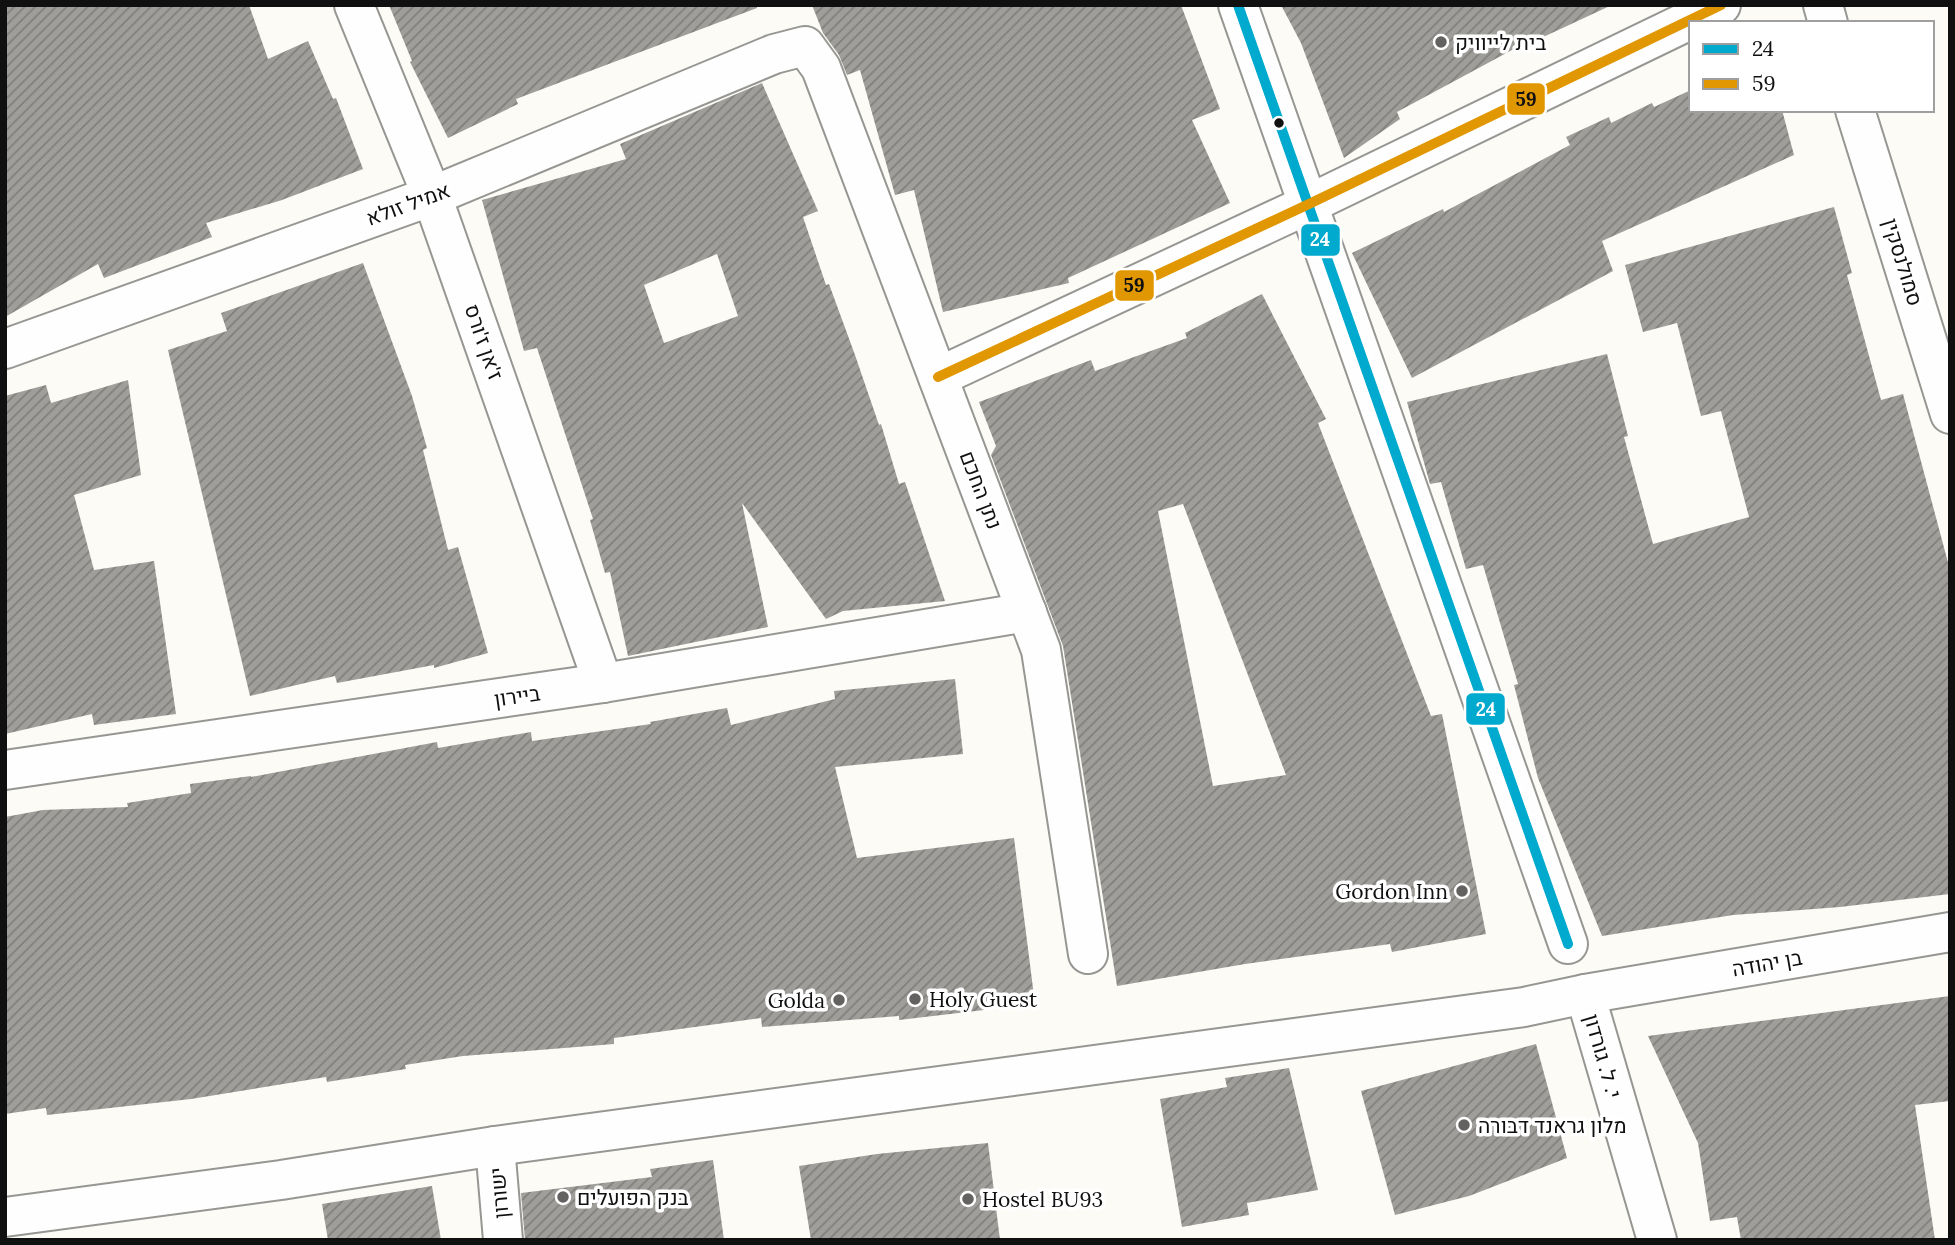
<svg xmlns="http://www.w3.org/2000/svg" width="1955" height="1245" viewBox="0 0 1955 1245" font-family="Lora,Heebo,serif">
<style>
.building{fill:url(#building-hatch);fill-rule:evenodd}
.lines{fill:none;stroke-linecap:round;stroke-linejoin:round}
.minor-casing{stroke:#969693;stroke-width:42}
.tertiary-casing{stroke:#969693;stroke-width:42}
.minor{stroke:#fffefe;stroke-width:38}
.tertiary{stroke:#fffefe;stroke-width:38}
.bus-1-casing{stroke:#fff;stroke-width:16}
.bus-2-casing{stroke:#fff;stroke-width:16}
.bus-1{stroke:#00a9ce;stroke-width:10}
.bus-2{stroke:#e09702;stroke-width:10}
.poi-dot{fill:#636260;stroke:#fff;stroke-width:2.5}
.bus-dot{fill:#101010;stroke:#fff;stroke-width:2.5}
.labels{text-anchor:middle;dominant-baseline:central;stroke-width:7;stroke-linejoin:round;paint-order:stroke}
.poi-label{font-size:21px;fill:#101010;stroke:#fff;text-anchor:start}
.street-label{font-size:21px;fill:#101010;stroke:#fff}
.line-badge{stroke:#fff;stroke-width:2.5}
.badge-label{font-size:19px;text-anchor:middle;font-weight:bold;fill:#fff}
.pale-badge-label{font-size:19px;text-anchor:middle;font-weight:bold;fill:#111}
</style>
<defs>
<pattern id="building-hatch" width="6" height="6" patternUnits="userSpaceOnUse" patternTransform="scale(1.75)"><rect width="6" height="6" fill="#a09e9a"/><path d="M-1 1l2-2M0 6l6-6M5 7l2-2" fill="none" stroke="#817f7c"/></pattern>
</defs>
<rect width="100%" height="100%" fill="#fcfbf5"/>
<!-- building -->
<g class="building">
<path d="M5,5H249L268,59L308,41L333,99L336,98L363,169L282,200L206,223L212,237L104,278L98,264L5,317Z"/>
<path d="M389,5H757V8L516,99L518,104L448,138L410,62L412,61Z"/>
<path d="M812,5H1181L1220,109L1192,120L1230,203L1068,278L1069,283L943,312L914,190L895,195L860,70L847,75L839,55L823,33Z"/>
<path d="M1281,5H1612L1526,45L1525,43L1397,112L1400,119L1344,158L1301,43Z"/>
<path d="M762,83L818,211L803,217L826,285L829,284L855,355L879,425L881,424L899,484L905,482L945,601L843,611L826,619L742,503L768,627L628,656L610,572L605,573L590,520L593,519L537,348L524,351L482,200L626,159L620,144ZM717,254L738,316L664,343L644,285Z"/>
<path d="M1691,90V110H1782L1794,155L1602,241L1613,271L1412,378L1352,253L1443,209L1444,212L1570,145L1566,137L1609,117L1611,123L1652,103L1654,107Z"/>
<path d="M1834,207L1852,273L1847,275L1881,400L1903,394L1950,570V894L1840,907L1733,915L1602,936L1538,778L1514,685L1518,684L1483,565L1466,569L1441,482L1430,484L1407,402L1607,354L1628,436L1624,437L1653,544L1749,517L1721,411L1701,416L1677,323L1643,332L1625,265Z"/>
<path d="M363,263L412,396L427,448L423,450L448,550L458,547L488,653L434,668V665L337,683L335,676L250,696L168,350L227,331L221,313Z"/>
<path d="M1262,294L1326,419L1318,423L1431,716L1442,714L1486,934L1392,952L1390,944L1245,964L1117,986L1063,646L991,455L996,446L979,402L1091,360L1095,371L1187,338L1185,333ZM1183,504L1286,775L1213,786L1158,511Z"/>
<path d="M128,380L141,475L74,495L94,570L154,561L176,714L94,725L92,714L5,734V396L46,385L51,403Z"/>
<path d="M955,679L963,754L835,767L857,858L1014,838L1035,1004L899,1020V1016L762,1027L761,1018L614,1038V1044L463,1056L405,1065L406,1069L327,1082L326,1077L191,1099L47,1115L46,1108L5,1114V817L43,810L128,807L127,803L191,793L190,784L251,776V777L437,742L438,748L531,732L532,741L651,724L650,722L727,708L731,725L835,699L834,691Z"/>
<path d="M1950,996V1101L1915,1105L1935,1240H1741L1737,1217L1710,1221L1698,1143L1648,1036Z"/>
<path d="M1536,1044L1567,1158L1469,1196L1395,1215L1361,1091Z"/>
<path d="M1289,1068L1318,1190L1247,1203L1249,1215L1182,1227L1160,1099L1227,1087L1225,1078Z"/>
<path d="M988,1143L1000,1240H811L799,1166L877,1154Z"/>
<path d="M713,1160L724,1240H525L521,1193L652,1177L650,1169Z"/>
<path d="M432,1186L441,1240H328L322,1204Z"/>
</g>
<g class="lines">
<!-- minor casing -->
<g class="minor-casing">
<g id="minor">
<path d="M354,5L432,196L603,683"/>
<path d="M1823,5L1828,23"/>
<path d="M1855,110L1950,414"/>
<path d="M5,349L432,196L774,54L805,46L821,68L1041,650L1088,954"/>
<path d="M938,377L1309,204L1721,5"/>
<path d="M5,770L603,683L1027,612"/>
<path d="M495,1146L503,1240"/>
</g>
</g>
<!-- tertiary casing -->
<g class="tertiary-casing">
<g id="tertiary">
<path d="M1238,5L1568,944"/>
<path d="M1585,994L1657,1240"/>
<path d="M5,1217L281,1180L495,1146L1524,1007L1585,994L1950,932"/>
</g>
</g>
<!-- minor -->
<use href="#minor" class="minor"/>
<!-- tertiary -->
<use href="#tertiary" class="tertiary"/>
<!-- bus-1 casing -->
<g class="bus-1-casing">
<path id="bus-1" d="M1238,5L1568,944"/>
</g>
<!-- bus-2 casing -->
<g class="bus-2-casing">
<path id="bus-2" d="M938,377L1309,204L1721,5"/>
</g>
<!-- bus-1 -->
<use href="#bus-1" class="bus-1"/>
<!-- bus-2 -->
<use href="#bus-2" class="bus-2"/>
</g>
<!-- markers -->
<g class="poi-dot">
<circle cx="1441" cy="42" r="7"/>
<circle cx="1462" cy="891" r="7"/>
<circle cx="915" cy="999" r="7"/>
<circle cx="839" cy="1000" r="7"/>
<circle cx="1464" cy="1125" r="7"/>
<circle cx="563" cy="1197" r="7"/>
<circle cx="968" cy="1199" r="7"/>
</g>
<circle class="bus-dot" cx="1279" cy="123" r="6"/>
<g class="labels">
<!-- poi labels -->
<g class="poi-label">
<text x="1455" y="42">בית לייוויק</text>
<text x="1448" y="891" text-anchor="end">Gordon Inn</text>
<text x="929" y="999">Holy Guest</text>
<text x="825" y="1000" text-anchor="end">Golda</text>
<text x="1478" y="1125">מלון גראנד דבורה</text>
<text x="577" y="1197">בנק הפועלים</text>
<text x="982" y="1199">Hostel BU93</text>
</g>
<!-- street labels -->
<g class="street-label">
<text transform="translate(408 204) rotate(-20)">אמיל זולא</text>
<text transform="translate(1903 262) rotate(73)">סמולנסקין</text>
<text transform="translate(484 342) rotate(71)">ז'אן ז'ורס</text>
<text transform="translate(981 490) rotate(69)">נתן החכם</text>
<text transform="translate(517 696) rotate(-8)">ביירון</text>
<text transform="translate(1767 963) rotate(-10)">בן יהודה</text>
<text transform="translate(1603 1056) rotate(74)">י. ל. גורדון</text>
<text transform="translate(499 1193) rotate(-95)">ישורון</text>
</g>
</g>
<g class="line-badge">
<rect x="1506" y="82" width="40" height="34" rx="7" fill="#e09702"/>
<rect x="1300" y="223" width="41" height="34" rx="7" fill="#00a9ce"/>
<rect x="1114" y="269" width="41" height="33" rx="7" fill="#e09702"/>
<rect x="1465" y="692" width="41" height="34" rx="7" fill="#00a9ce"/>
</g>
<g class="badge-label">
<text x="1320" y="246">24</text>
<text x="1486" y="716">24</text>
</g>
<g class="pale-badge-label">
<text x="1526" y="106">59</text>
<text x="1134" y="292">59</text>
</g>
<!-- border -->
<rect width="1955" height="1245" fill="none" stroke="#101010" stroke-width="14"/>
<!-- legend -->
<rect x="1689" y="21" width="245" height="91" fill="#ffffff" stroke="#9f9f9f" stroke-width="2"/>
<rect x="1703" y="44" width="35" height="10" fill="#00a9ce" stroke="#9f9f9f" stroke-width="2"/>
<text x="1752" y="56" font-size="21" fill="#101010">24</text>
<rect x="1703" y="79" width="35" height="10" fill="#e09702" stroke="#9f9f9f" stroke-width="2"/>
<text x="1752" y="91" font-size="21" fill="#101010">59</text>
</svg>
